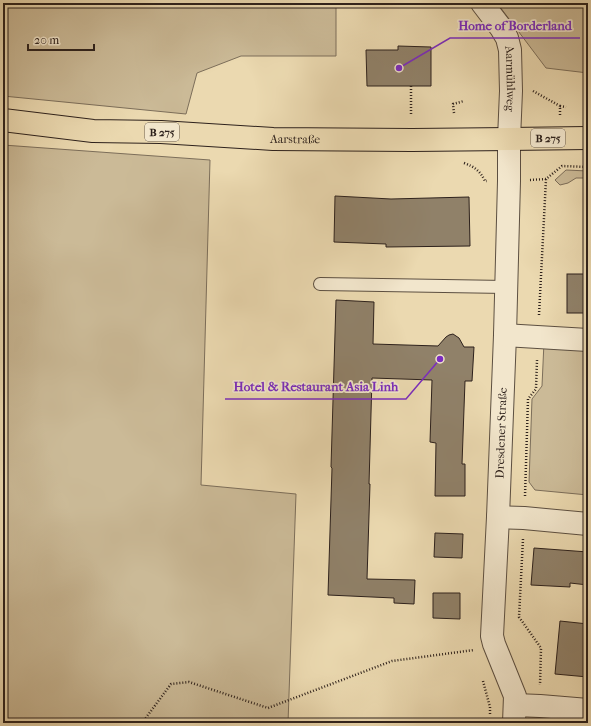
<svg xmlns="http://www.w3.org/2000/svg" width="591" height="726" viewBox="0 0 591 726" font-family="'IM FELL French Canon',serif">
<style>
.green{fill:#cbba97;stroke:#7c6e5a}
.building{fill:#908169;stroke:#2d211c}
.lines{fill:none;stroke-linecap:round;stroke-linejoin:round}
.service-casing{stroke:#5c4f41;stroke-width:14}
.minor-casing{stroke:#5c4f41;stroke-width:24}
.primary-casing{stroke:#2d211c;stroke-width:24}
.path{stroke:#2d211c;stroke-width:2.5;stroke-dasharray:1 2;stroke-linecap:butt}
.service{stroke:#f2e6cc;stroke-width:12}
.minor{stroke:#f2e6cc;stroke-width:22}
.primary{stroke:#ebd9b0;stroke-width:22}
.labels{text-anchor:middle;dominant-baseline:central;stroke-width:3.5;stroke-linejoin:round;paint-order:stroke}
.shield{fill:#f2e6cc;stroke:#685c51;stroke-width:1}
.shield-label{font-size:11px;font-weight:bold;fill:#2d211c}
.street-label{font-size:12px;fill:#2d211c;stroke:#f2e6cc}
.leader{fill:none;stroke:#7b2cbf;stroke-width:1.5}
.callout-dot{fill:#7b2cbf;stroke:#f2e6cc;stroke-width:1.5}
.callout-label{font-size:13px;text-anchor:middle;font-weight:bold;fill:#7b2cbf;stroke:#f2e6cc;stroke-width:3.5;stroke-linejoin:round;paint-order:stroke}
</style>
<rect width="100%" height="100%" fill="#ebd9b0"/>
<filter id="stains"><feTurbulence type="fractalNoise" baseFrequency=".005" numOctaves="4"/><feColorMatrix values="0 0 0 0 .2 0 0 0 0 .09 0 0 0 0 .02 0 0 0 .5 -.17"/></filter>
<radialGradient id="worn" r=".72"><stop offset=".6" stop-color="#630" stop-opacity="0"/><stop offset="1" stop-color="#630" stop-opacity=".3"/></radialGradient>
<!-- green -->
<g class="green">
<path d="M3,3H321L336,7V56H241L197,73L186,114L3,96Z"/>
<path d="M497,3H588V73L546,68Z"/>
<path d="M3,145L210,160L201,485L296,494L288,723H3Z"/>
<path d="M566,170L588,171V178H576L568,183L560,185L555,180Z"/>
<path d="M544,342L588,346V495L535,490L529,482L532,399L542,386Z"/>
</g>
<!-- building -->
<g class="building">
<path d="M398,46L431,47V86H367L366,50H398Z"/>
<path d="M335,196L391,199L469,197L470,246L386,247V244L334,242Z"/>
<rect x="567" y="274" width="21" height="39"/>
<path d="M336,300L374,302L373,344L438,346L446,337L449,335L453,334L459,338L464,347H474L472,381H465L462,464H465V496H435L436,443L430,442L432,380L372,378L369,484H370L367,579L415,580L414,604L394,603V598L328,595L332,468L331,467Z"/>
<path d="M435,533L463,534L462,558L434,557Z"/>
<path d="M534,548L588,552V585L570,583V587L531,585Z"/>
<path d="M433,593H460V619L433,618Z"/>
<path d="M560,621L588,624V677L555,674Z"/>
</g>
<g class="lines">
<!-- service casing -->
<g class="service-casing">
<path id="service" d="M320,284L506,287"/>
</g>
<!-- minor casing -->
<g class="minor-casing">
<g id="minor">
<path id="s1" d="M482,3L501,28L507,38L510,50L511,91L509,139V181L505,335L498,517L492,636L494,644L515,696L514,723"/>
<path d="M505,335L588,340"/>
<path d="M498,517L524,518L588,524"/>
<path d="M515,705L540,706L588,710"/>
</g>
</g>
<!-- primary casing -->
<g class="primary-casing">
<g id="primary">
<path id="s2" d="M3,120L93,131L161,132L273,139L412,140L588,138"/>
</g>
</g>
<!-- path -->
<g class="path">
<path d="M411,86V115"/>
<path d="M533,91L560,106V117"/>
<path d="M560,106L566,107"/>
<path d="M454,113L453,104L464,101"/>
<path d="M464,163C475,167 480,171 485,181H487"/>
<path d="M530,180L546,179L562,166L588,167"/>
<path d="M539,315L546,179"/>
<path d="M525,496L528,399L536,389L537,360"/>
<path d="M523,539L519,617L541,648L540,685"/>
<path d="M483,681L490,707V715"/>
<path d="M142,723L171,684L189,682L268,708L392,661L474,650"/>
</g>
<!-- service -->
<use href="#service" class="service"/>
<!-- minor -->
<use href="#minor" class="minor"/>
<!-- primary -->
<use href="#primary" class="primary"/>
</g>
<g class="labels">
<!-- shield labels -->
<g class="shield">
<rect x="145" y="123" width="34" height="18" rx="3"/>
<rect x="531" y="129" width="34" height="18" rx="3"/>
</g>
<g class="shield-label">
<text x="162" y="132">B 275</text>
<text x="548" y="138">B 275</text>
</g>
<!-- street labels -->
<g class="street-label">
<text stroke="none"><textPath href="#s1" startOffset="84">Aarmühlweg</textPath></text>
<text stroke="none"><textPath href="#s2" startOffset="293">Aarstraße</textPath></text>
<text transform="translate(501 433) rotate(-88)">Dresdener Straße</text>
</g>
</g>
<!-- callouts -->
<path class="leader" d="M399 68L450 38H580M440 359L406 399H225"/>
<g class="callout-dot">
<circle cx="399" cy="68" r="4"/>
<circle cx="440" cy="359" r="4"/>
</g>
<g class="callout-label">
<text x="515" y="30">Home of Borderland</text>
<text x="316" y="391">Hotel &amp; Restaurant Asia Linh</text>
</g>
<!-- margin -->
<rect width="591" height="726" fill="none" stroke="#ebd9b0" stroke-width="16"/>
<rect x="4" y="4" width="583" height="718" fill="none" stroke="#2d211c" stroke-width="2"/>
<rect x="8" y="8" width="575" height="710" fill="none" stroke="#2d211c"/>
<!-- scale -->
<path d="M28 44v6h66v-6" fill="none" stroke="#2d211c" stroke-width="2"/>
<text x="34" y="44" font-size="12" fill="#2d211c" stroke="#f2e6cc" stroke-width="3" paint-order="stroke">20 m</text>
<rect width="100%" height="100%" filter="url(#stains)"/>
<rect width="100%" height="100%" fill="url(#worn)"/>
</svg>
